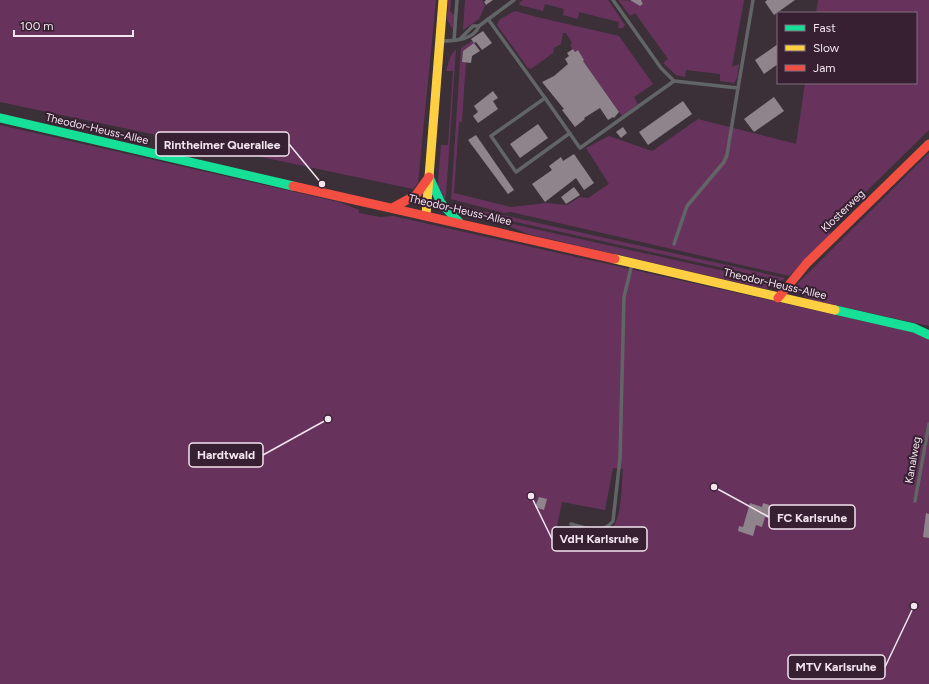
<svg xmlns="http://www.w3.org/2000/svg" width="929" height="684" viewBox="0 0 929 684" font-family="Figtree,sans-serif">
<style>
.green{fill:#67335d;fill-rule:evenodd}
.building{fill:#8f848c}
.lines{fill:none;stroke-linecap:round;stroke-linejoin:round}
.lane{stroke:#626566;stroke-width:3.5}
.fast{stroke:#16e098;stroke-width:9}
.slow{stroke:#ffcf43;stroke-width:9}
.jam{stroke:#f24e42;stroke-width:9}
.labels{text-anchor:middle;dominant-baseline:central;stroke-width:4;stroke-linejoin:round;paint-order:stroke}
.street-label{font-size:11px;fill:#f3e4ef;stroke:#362031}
.leader{fill:none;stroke:#f3e4ef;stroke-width:1.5}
.callout-dot{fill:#f3e4ef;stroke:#362031;stroke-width:1.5}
.callout{fill:#362031;stroke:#f3e4ef;stroke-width:1.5}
.callout-label{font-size:12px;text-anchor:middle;font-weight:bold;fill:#f3e4ef}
</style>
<rect width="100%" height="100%" fill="#3b2f38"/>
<!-- green -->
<g class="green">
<path d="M0,0H436L418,183L413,189L0,102Z"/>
<path d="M448,0H451L450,11L454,15L453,29L447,20Z"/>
<path d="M465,0H482L485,6L479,19L463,30Z"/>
<path d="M523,0H608L625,25L623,28H618L619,22L579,12L578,19L563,15L564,9L545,4L543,11L520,5L519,3Z"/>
<path d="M618,0L634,1L641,6L643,4L641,0H744L732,67L739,64L737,78L734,83L720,81V74L686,70L685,77L676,75L663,63L668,59L635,13L630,16Z"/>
<path d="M818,0H929V130L827,230L831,234L789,276L511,212L504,213L451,199L461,48L472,41L474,43L463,51L462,62H466L462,122H459L454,193L511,207L547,203L567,205L580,197L588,198L609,184L586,148L609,136L652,151L698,119L796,144L805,83H916V13H816Z"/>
<path d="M515,11L537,17L619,36L653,84L634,97L638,104L622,116L583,61L584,60L578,50L575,52L570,45L572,43L566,33H563L561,44L554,48L553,53L531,69L528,68L497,25L500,19Z"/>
<path d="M456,49L446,196L445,199L438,186V181L441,145H448L453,71H446L450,57Z"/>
<path d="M0,125L339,202L359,210V213L380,217L393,216L929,336V684H0ZM613,468L623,469C621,486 623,523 608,532C598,538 579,534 568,533L553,546L562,502L605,510Z"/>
<path d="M929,153V326L811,300L799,293L796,287L797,284Z"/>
<path d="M457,205L785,278L782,281L457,209L456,207Z"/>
<path d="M490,219L779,283L766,289L528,234Z"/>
</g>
<!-- building -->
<g class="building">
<path d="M486,0H493L486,5L484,2Z"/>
<path d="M630,0H641L643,4L640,6Z"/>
<path d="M767,0H795L774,15L765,2Z"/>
<path d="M483,31L492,43L482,50L476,42L474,43L471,39Z"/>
<path d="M474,43L480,51L472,56L471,63L462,62L463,51Z"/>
<path d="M778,44V64L764,74L755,60Z"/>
<path d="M573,49L575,52L578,50L584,60L583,61L619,112L614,118L613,117L608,120L600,108L584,118L585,119L575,127L562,110L564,109L542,82L554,76L568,64L565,59L569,56L567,53Z"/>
<path d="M493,91L498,98L493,101L498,109L478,123L473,116L478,112L474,106Z"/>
<path d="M774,97L784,111L754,132L744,119Z"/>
<path d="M683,101L692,114L648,145L639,132Z"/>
<path d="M538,124L548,138L520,158L510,144Z"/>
<path d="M623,127L627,133L621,138L616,132Z"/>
<path d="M476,135L514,190L508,194L468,140Z"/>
<path d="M574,154L594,183L584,190L576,178L545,202L532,184L552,170L549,166L561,157L563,161Z"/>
<path d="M574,187L580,195L566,204L561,197Z"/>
<path d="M539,497L547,499L544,510L535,507Z"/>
<path d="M750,503L762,507L763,503L772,506L768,518L765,517L762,527L756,525L753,536L738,531L739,526L743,527Z"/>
<path d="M926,513L929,514V538L923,537Z"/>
</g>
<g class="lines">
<!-- lane -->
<g class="lane">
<path d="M613,0L661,68L674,81L738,88L727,155L724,162L687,206L674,244"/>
<path d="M488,19L545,98"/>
<path d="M460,39L473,26H479"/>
<path d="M454,40L457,0"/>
<path d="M440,41C454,41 474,40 479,26L514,0"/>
<path d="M738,88L753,0"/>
<path d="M570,133L516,172L491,136L545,98L580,148L674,81"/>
<path d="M915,501L929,424"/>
<path d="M571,524C587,528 601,536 613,521L620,458L624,297L632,264"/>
</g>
<!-- fast -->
<g class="fast">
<path d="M0,118L293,186"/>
<path d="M430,179L441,203L459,222"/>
<path d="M835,310L914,328L929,335"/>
</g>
<!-- slow -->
<g class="slow">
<path d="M426,215L443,0"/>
<path d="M615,259L835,310"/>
</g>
<!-- jam -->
<g class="jam">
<path d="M293,186L615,259"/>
<path d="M394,207L416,195L429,177"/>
<path d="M778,298L807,263L929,144"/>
</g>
</g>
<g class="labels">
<!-- street labels -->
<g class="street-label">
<text transform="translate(97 129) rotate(13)">Theodor-Heuss-Allee</text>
<text transform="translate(460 210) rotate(13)">Theodor-Heuss-Allee</text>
<text transform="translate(843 211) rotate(-44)">Klosterweg</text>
<text transform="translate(775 284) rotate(13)">Theodor-Heuss-Allee</text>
<text transform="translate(913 460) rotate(-80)">Kanalweg</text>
</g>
</g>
<!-- callouts -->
<path class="leader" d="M322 184L289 144M328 419L263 455M714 487L769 517M531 496L552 539M914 606L885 667"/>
<g class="callout-dot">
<circle cx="322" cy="184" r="4"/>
<circle cx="328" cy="419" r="4"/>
<circle cx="714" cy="487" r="4"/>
<circle cx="531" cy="496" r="4"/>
<circle cx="914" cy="606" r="4"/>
</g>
<g class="callout">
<rect x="156" y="132" width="133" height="24" rx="4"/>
<rect x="189" y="443" width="74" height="24" rx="4"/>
<rect x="769" y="505" width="86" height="24" rx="4"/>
<rect x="552" y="527" width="95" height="24" rx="4"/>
<rect x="788" y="655" width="97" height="24" rx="4"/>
</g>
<g class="callout-label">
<text x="222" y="149">Rintheimer Querallee</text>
<text x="226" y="459">Hardtwald</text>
<text x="812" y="522">FC Karlsruhe</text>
<text x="599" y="543">VdH Karlsruhe</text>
<text x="836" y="671">MTV Karlsruhe</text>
</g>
<!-- legend -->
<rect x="777" y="12" width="140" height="72" fill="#362031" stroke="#826e7d"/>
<rect x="785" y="25" width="20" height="6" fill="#16e098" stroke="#826e7d"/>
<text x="813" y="32" font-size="12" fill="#f3e4ef">Fast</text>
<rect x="785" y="45" width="20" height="6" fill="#ffcf43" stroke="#826e7d"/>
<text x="813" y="52" font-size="12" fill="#f3e4ef">Slow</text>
<rect x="785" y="65" width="20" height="6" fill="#f24e42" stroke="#826e7d"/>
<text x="813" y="72" font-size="12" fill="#f3e4ef">Jam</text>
<!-- scale -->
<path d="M14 30v6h119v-6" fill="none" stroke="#f3e4ef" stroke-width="2"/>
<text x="20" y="30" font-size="12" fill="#f3e4ef" stroke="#362031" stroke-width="3" paint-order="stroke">100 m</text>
</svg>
